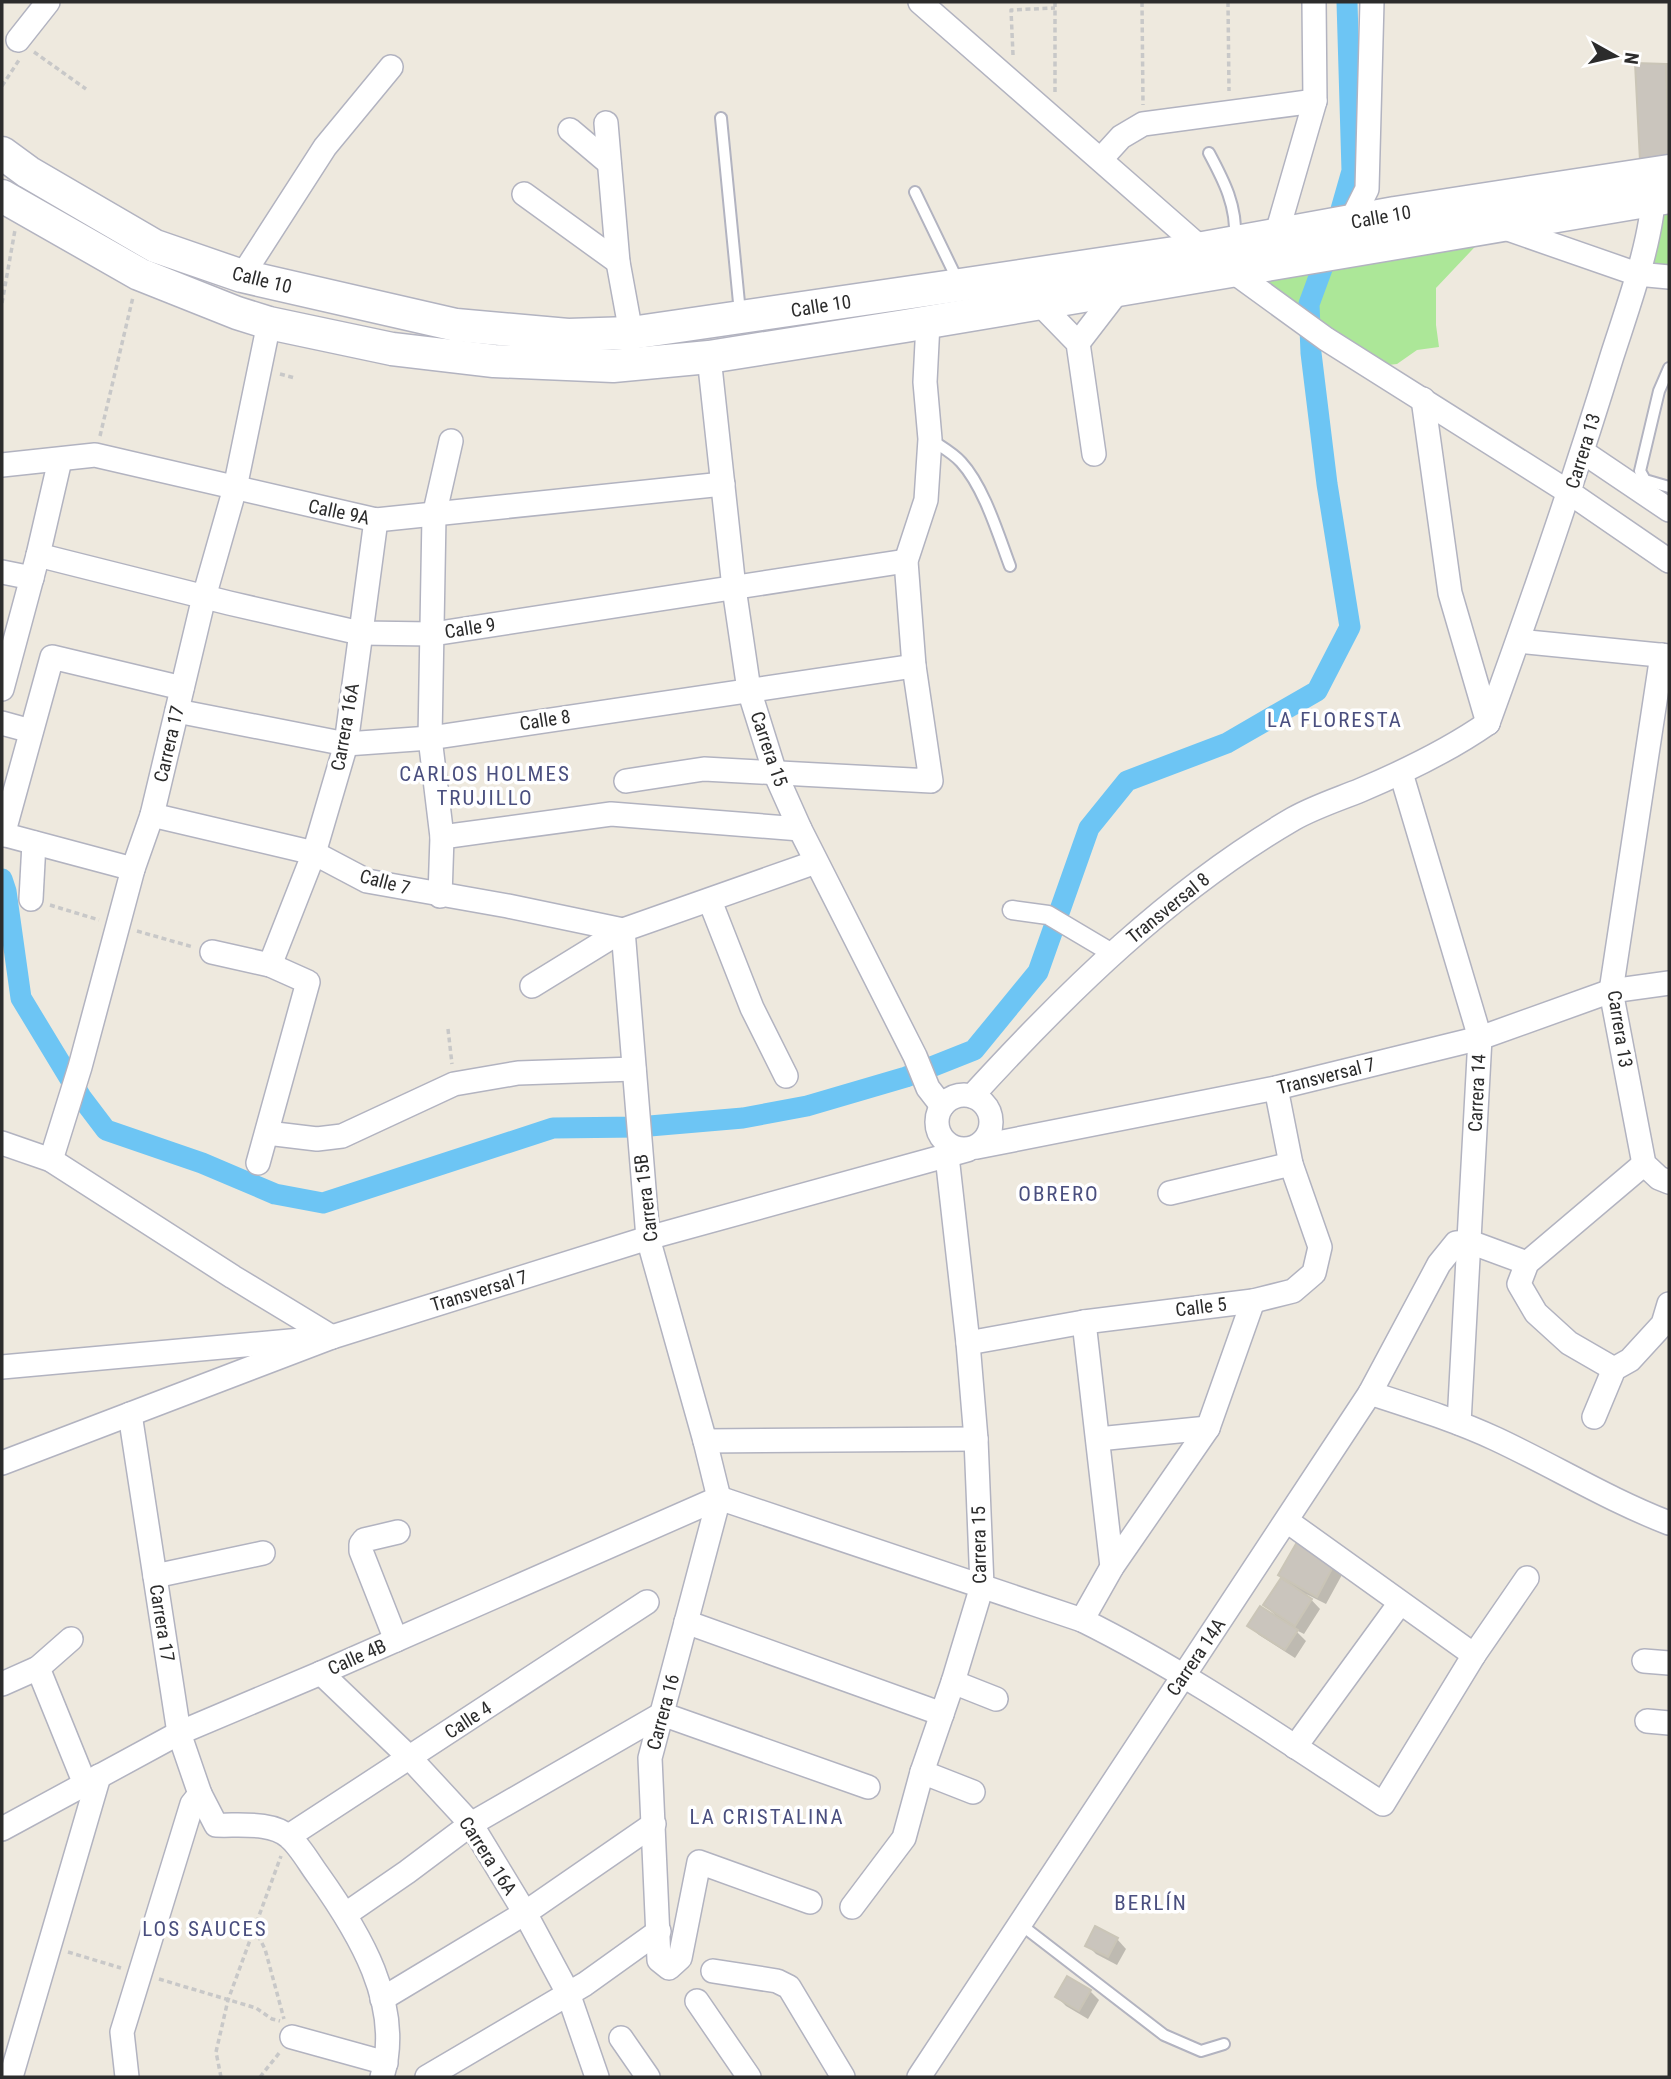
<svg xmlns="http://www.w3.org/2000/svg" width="1671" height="2079" viewBox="0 0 1671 2079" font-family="'Roboto Condensed',sans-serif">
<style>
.green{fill:#ace798}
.shadow{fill:#0003}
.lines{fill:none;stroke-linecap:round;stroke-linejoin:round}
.canal{stroke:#6dc5f4;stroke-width:21}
.building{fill:#cac5bd;stroke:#cac5b7;stroke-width:2}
.service-casing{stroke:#b2b3c0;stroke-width:14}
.pedestrian-casing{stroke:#b2b3c0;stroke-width:21}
.minor-casing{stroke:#b2b3c0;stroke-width:26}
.secondary-casing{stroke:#b2b3c0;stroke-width:35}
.path{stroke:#c8c8c8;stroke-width:3.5;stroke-dasharray:5 3.5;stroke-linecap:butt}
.service{stroke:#fff;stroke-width:10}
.pedestrian{stroke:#fff;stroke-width:18}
.minor{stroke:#fff;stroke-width:23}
.secondary{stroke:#fff;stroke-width:32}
.labels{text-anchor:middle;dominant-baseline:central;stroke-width:7;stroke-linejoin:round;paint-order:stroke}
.street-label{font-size:19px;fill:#2c2c2c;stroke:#fff}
.neighbourhood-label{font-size:21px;letter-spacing:2px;fill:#4a4f7f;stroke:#fff}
</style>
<rect width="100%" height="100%" fill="#eee9de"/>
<!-- green -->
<g class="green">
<path d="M1669,204V267L1651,264L1663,205Z"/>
<path d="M1488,233L1436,288V325L1439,347L1417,350L1397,364L1388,365L1246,275Z"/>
</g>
<!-- shadow -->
<g class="shadow">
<path d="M1637,64L1669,65V173Z"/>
<path d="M1298,1544L1343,1573L1326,1604L1306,1594L1320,1609L1304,1634L1294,1629L1306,1641L1295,1658L1259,1635L1249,1626L1278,1618L1265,1605L1288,1583L1281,1575Z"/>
<path d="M1117,1939L1126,1949L1117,1965L1096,1954L1087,1945Z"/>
<path d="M1090,1991L1099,2000L1088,2019L1066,2006L1057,1997Z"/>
</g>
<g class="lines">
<!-- canal -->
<g class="canal">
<path d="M1338,220L1352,171L1347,2"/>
<path d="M2,879L6,891L21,998L81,1097L106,1130L202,1163L275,1194L323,1203L553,1128L638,1127L743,1118L807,1106L906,1077L974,1050L1038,972L1089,828L1127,781L1227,743L1317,691L1350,627L1327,484L1311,353L1309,304L1323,266"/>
</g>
</g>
<!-- building -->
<g class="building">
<path d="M1635,63L1666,64L1669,158L1640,161Z"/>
<path d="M1666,64H1669V118Z"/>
<path d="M1297,1542L1335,1563L1317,1597L1278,1575Z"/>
<path d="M1281,1578L1312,1599L1295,1626L1263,1605Z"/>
<path d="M1260,1606L1298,1630L1285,1650L1247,1626Z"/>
<path d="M1095,1926L1118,1938L1108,1957L1085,1946Z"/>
<path d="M1067,1976L1091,1990L1079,2011L1055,1997Z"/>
</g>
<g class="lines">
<!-- service casing -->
<g class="service-casing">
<g id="service">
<path d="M721,118L740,313"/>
<path d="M1209,153C1224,181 1237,206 1235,239"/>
<path d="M915,192L958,281"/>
<path d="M1669,368L1659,391L1640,471L1645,480L1669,487"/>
<path d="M930,439C940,446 953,453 961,462C984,487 998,534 1010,566"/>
<path d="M1020,1924L1164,2035L1201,2051L1224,2044"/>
</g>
</g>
<!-- pedestrian casing -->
<g class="pedestrian-casing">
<path id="pedestrian" d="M1012,910L1048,915L1112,953"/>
</g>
<!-- minor casing -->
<g class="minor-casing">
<g id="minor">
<path d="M920,2L1202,249L1326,339L1570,493L1669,561"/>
<path d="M18,40L48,2"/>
<path d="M606,123L618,262L631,333"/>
<path d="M570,130L609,163"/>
<path d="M1101,159L1121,137L1143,124L1315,101"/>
<path d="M524,194L618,262"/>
<path d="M1350,223L1367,189L1372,2"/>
<path d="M1502,227L1637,274L1669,277"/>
<path d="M1276,236L1315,101L1314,2"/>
<path d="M242,276L325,147L391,67"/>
<path d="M1040,304L1078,343L1094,454"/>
<path d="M1078,343L1118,291"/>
<path d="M709,357L734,588L749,690L775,773L800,829L915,1056L928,1088L942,1106"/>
<path d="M1423,399L1450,593L1488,723"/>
<path d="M1583,452L1669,510"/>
<path d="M2,465L95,455L376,520L723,484"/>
<path d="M38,555L229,603L360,633L433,634L906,561"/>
<path d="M2,572L32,578"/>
<path d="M1518,641L1669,656"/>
<path d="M1662,655L1611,991L1644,1164L1659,1178L1669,1182"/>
<path d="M2,689L38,555L60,460"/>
<path d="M177,711L346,744L430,738L914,666"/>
<path d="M2,723L31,731"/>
<path d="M1488,723C1532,602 1574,480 1612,356C1628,306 1653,239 1654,187"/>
<path d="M1401,773L1480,1038L1459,1423"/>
<path d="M626,781L704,769L931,781L914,666L906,561L926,500L930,439L925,382L928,323"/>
<path d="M152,815L314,853L367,881L508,906L623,930L648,1238L705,1441L719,1498L650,1758L659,1960L669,1968L680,1958L699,1862L810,1902"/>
<path d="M2,834L133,869"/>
<path d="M3,835L52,657L182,688"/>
<path d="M442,837L611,814L800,829"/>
<path d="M440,896L442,837L430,738L434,516L451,441"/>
<path d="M31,899L34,843"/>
<path d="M710,901L752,1008L786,1076"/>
<path d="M212,952L270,965L308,982L258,1163"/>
<path d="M270,965L314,853L346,744L376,520"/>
<path d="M532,986L623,930L816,862"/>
<circle cx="964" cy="1122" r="27"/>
<path d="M972,1096C1067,992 1171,890 1293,819C1314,807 1339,799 1361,790C1406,771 1448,751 1488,723"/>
<path d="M267,1133L317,1139L342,1136L454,1084L518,1073L634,1069"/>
<path d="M2,1143L51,1160L233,1277L332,1337"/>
<path d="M977,1147L1276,1088L1480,1038L1611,991L1669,983"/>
<path d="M51,1160L80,1067L133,869L152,815L204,597L235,488L269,323"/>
<path d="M1170,1193L1291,1164"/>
<path d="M1084,1322L1112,1567"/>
<path d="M968,1343L1084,1322L1253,1301L1293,1291L1314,1273L1320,1247L1291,1164L1276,1088"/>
<path d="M2,1367L301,1340"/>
<path d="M1614,1369L1569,1343L1536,1313L1519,1284L1527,1263L1644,1164"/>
<path d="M1370,1393C1413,1407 1455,1420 1496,1439C1554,1466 1609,1500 1669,1523"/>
<path d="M130,1414L179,1733L200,1794L216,1825C238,1826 272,1821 289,1837C300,1846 309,1863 318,1875C358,1931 404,2005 382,2077"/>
<path d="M1594,1417L1614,1369L1630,1360L1663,1324L1669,1304"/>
<path d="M1098,1439L1208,1428"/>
<path d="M705,1441L976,1439"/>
<path d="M2,1463L332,1337L648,1238L967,1150"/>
<path d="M719,1498L1082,1620C1187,1672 1284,1740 1383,1804L1474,1655L1527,1578"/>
<path d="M1287,1521L1474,1655"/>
<path d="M155,1576L263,1553"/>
<path d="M1082,1620L1112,1567L1208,1428L1253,1301"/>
<path d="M686,1622L942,1714"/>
<path d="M396,1640L361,1551V1544L364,1540L398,1532"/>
<path d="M1644,1661L1669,1663"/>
<path d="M38,1668L85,1784"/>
<path d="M321,1673L410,1758L471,1824L525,1913L568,1993L597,2077"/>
<path d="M953,1682L996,1699"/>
<path d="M2,1684L38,1668L71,1639"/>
<path d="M662,1714L868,1787"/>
<path d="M1647,1721L1669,1723"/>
<path d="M1295,1747L1400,1603"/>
<path d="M922,1772L973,1792"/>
<path d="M2,1829L179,1733L321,1673L719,1498"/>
<path d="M289,1836L647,1602"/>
<path d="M852,1907L904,1838L922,1772L953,1682L982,1586L976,1439L968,1343L947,1156"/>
<path d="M346,1914L407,1872L471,1824L662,1714"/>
<path d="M713,1971L777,1981L789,1987L843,2077"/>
<path d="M382,1999L525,1913L654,1824"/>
<path d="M697,2001L749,2077"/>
<path d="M292,2037L386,2063"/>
<path d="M621,2038L648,2077"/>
<path d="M11,2077L99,1776"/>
<path d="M127,2077L122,2032L192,1804L200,1794"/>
<path d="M427,2077L585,1984L659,1931"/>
<path d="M919,2077L1370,1393L1439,1264L1456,1243L1470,1242L1527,1263"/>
</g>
</g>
<!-- secondary casing -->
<g class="secondary-casing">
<g id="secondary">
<path d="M2,153L28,172L155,246L242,276L456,325L568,335L631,333L960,285L1181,252L1395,213L1669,171"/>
<path d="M2,196L139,274L237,313L269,323L392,349L494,361L613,366L709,357L905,326L1669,197"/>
</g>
</g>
<!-- path -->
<g class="path">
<path d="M1055,2V92"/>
<path d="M1142,2L1143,105"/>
<path d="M1228,2L1229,91"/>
<path d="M34,52L86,89"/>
<path d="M1013,55L1011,10L1055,8"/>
<path d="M2,86L19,60"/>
<path d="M2,303L15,230"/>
<path d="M280,374L295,378"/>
<path d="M100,436L133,297"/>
<path d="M50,905L99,920"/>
<path d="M137,931L193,947"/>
<path d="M448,1029L452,1064"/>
<path d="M254,1928L265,1949L284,2019"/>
<path d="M68,1952L121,1968"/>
<path d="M159,1979L256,2008L272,2019L280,2021"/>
<path d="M221,2077L216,2052L228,2000L281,1856"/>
<path d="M260,2077L280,2052"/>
</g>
<!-- service -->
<use href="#service" class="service"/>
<!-- pedestrian -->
<use href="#pedestrian" class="pedestrian"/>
<!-- minor -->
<use href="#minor" class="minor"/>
<!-- secondary -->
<use href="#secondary" class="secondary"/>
</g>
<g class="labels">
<!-- street labels -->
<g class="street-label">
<text transform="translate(1381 217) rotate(-10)">Calle 10</text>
<text transform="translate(262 280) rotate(14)">Calle 10</text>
<text transform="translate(821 306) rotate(-9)">Calle 10</text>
<text transform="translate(1583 451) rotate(-73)">Carrera 13</text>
<text transform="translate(339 512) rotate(12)">Calle 9A</text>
<text transform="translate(470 628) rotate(-9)">Calle 9</text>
<text transform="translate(545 720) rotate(-9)">Calle 8</text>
<text transform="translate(345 727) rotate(-80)">Carrera 16A</text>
<text transform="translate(169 744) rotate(-77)">Carrera 17</text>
<text transform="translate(769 749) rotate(71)">Carrera 15</text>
<text transform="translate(385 882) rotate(15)">Calle 7</text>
<text transform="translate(1168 908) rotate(-39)">Transversal 8</text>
<text transform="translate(1620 1029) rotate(81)">Carrera 13</text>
<text transform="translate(1326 1076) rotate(-14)">Transversal 7</text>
<text transform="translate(1477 1093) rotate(-87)">Carrera 14</text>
<text transform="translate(646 1198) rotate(-97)">Carrera 15B</text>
<text transform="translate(479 1291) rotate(-17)">Transversal 7</text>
<text transform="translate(1201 1307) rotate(-7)">Calle 5</text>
<text transform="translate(979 1545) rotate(-91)">Carrera 15</text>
<text transform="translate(162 1623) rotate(81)">Carrera 17</text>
<text transform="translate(357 1657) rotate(-24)">Calle 4B</text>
<text transform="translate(1196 1657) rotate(-56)">Carrera 14A</text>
<text transform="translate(663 1712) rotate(-75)">Carrera 16</text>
<text transform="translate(468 1720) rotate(-33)">Calle 4</text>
<text transform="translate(488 1856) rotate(57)">Carrera 16A</text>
</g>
<!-- neighbourhood labels -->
<g class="neighbourhood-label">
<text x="1335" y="720">LA FLORESTA</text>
<text x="485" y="774">CARLOS HOLMES<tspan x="485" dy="24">TRUJILLO</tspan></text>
<text x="1059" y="1194">OBRERO</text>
<text x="767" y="1817">LA CRISTALINA</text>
<text x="1151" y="1903">BERLÍN</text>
<text x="205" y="1929">LOS SAUCES</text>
</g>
</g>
<!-- border -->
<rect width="1671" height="2079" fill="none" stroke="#2c2c2c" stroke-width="7"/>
<!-- north arrow -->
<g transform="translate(1615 56) rotate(98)" stroke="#ffffff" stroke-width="5" paint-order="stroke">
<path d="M0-5L12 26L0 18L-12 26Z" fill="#2c2c2c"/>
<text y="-10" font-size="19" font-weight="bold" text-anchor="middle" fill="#2c2c2c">N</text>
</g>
</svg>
